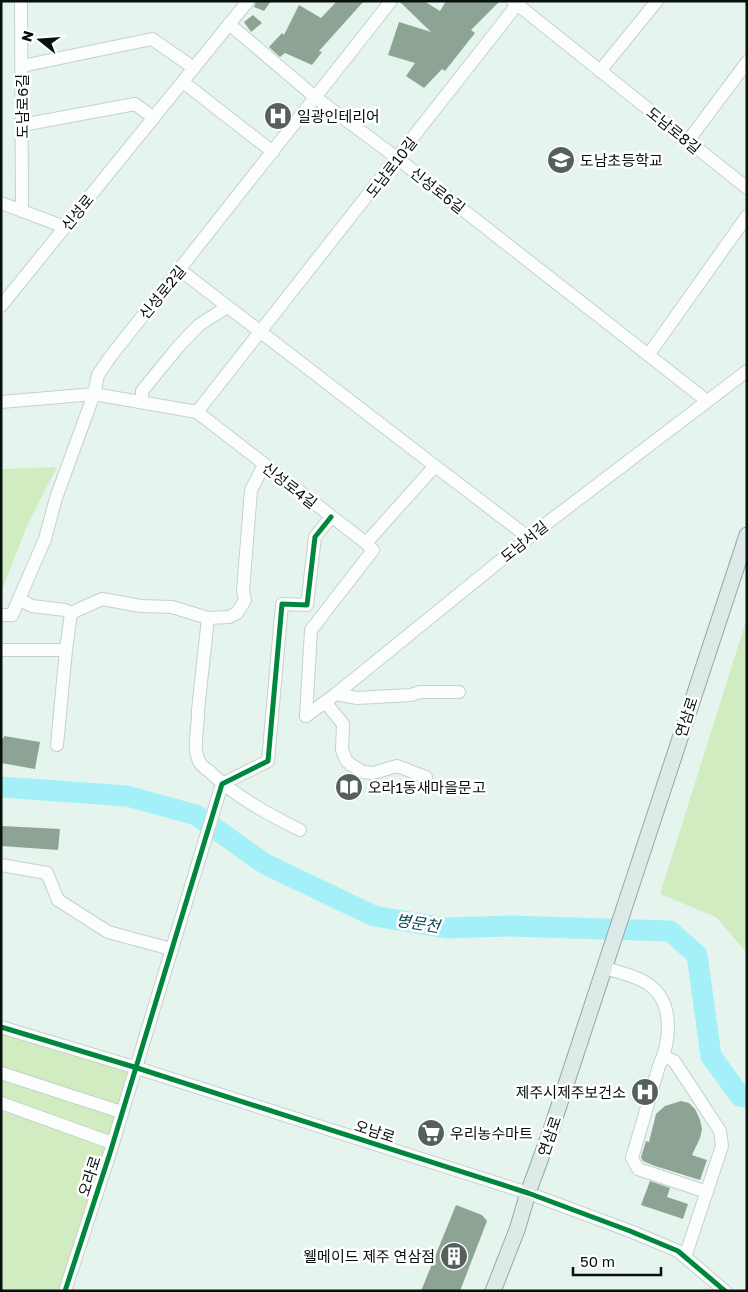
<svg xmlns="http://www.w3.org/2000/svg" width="748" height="1292" viewBox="0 0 748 1292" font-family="'Golos Text','Noto Sans KR',sans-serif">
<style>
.green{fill:#d1ecc0}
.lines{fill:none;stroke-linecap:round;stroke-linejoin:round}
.river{stroke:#a4f0f8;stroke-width:21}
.building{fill:#8da495}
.minor-casing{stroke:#c5d1cc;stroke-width:14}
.major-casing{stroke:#91aaa5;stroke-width:17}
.minor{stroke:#fbfefc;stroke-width:12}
.major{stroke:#deeae8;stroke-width:15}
.cycleway-casing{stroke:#fff;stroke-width:8}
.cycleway{stroke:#00873e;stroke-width:5}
.labels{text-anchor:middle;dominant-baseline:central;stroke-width:5;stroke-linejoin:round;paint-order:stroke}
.street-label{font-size:15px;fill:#07100c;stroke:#fff}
.poi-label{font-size:15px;fill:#07100c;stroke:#fff;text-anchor:start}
.water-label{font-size:16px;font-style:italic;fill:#05484f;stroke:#fff}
</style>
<rect width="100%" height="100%" fill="#e5f5ee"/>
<!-- green -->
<g class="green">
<path d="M57,467L27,526L1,592V469Z"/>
<path d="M747,618V953L716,917L660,894Z"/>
<path d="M1,1027L134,1067L62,1291H1Z"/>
</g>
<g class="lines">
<!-- river -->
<path class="river" d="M1,787L127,796L196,815L265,864L374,916L446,928L509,926L670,931L697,955L711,1056L740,1096L747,1097"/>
</g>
<!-- building -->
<g class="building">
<path d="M256,1H271L264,11L254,7Z"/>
<path d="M337,1H364L319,51L322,52L312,65L285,53L280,57L269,47L282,33L284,35L299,5L321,18Z"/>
<path d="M399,1H424L440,11L446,1H500L471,30L475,33L445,71L442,69L424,88L406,76L415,63L388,55L399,22L431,32Z"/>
<path d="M253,15L262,23L251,32L244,22Z"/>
<path d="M4,736L40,742L35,769L1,763V738H4Z"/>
<path d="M1,826L60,829L58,850L1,846Z"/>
<path d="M681,1101L689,1103L695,1109L700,1120L702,1129L700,1138L692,1155L707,1160L700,1180L655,1166L643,1161L641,1157L646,1141L649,1142L656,1114L665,1106Z"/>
<path d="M650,1181L670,1188L667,1197L688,1204L683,1219L641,1205Z"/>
<path d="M456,1205L482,1215L487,1221L460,1291H421Z"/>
</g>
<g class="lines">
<!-- minor casing -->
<g class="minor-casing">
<g id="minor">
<path d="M21,1L22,211"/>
<path d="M513,1L747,188"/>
<path d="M229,24L315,97L397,158L707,401"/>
<path d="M22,66L152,39L194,68"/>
<path d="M600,71L657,1"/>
<path d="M183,82L273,152"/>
<path d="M22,125L135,104L154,118"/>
<path d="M688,141L747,62"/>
<path d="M1,203L65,227"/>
<path d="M180,270L435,466"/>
<path d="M1,306L248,1"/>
<path d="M649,354L747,216"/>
<path d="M1,402L94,394L197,412L366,543L435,466L528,537"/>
<path d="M142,402V391L178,347L199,325L227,307"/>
<path d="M197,412L520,1"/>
<path d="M19,599L32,606L65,610L71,613L102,599L141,606L172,607L208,618L229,617L237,613L245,600L243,591L251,490L264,465"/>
<path d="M1,615H12L45,539L56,498L94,394L98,375L111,356L391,1"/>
<path d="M208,618L198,710C199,728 191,747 200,763C202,766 206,769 209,771C234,796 268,814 300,830"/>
<path d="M1,650H66"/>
<path d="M336,694L357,698L411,695L420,692H459"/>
<path d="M325,702L343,724L342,750L346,760L350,764L363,772L373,773L397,766L426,777"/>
<path d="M306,716L336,694L538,530L747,371"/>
<path d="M306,716L311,630L373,550L366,543"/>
<path d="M57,745L66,650L71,613"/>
<path d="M1,865L47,873L58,900L108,932L171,949"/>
<path d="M604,967C616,972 637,976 648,984C674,1001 671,1040 659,1066L632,1158L638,1169L707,1192"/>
<path d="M1,1027L134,1067L528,1193L630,1231L678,1251L725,1291"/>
<path d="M664,1056L674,1061L684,1076L720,1131L722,1146L685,1257"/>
<path d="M1,1073L121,1112"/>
<path d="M1,1103L112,1143"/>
<path d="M65,1291L110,1153L222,784L268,761L282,604L307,605L315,537L331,517"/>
</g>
</g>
<!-- major casing -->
<g class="major-casing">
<path id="major" d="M493,1291L517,1230L528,1193L550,1133L747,535"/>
</g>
<!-- minor -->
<use href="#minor" class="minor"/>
<!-- major -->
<use href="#major" class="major"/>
<!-- cycleway casing -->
<g class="cycleway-casing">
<g id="cycleway">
<path d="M1,1027L134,1067L528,1193L630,1231L678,1251L725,1291"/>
<path d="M65,1291L110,1153L222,784L268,761L282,604L307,605L315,537L331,517"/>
</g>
</g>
<!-- cycleway -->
<use href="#cycleway" class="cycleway"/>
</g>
<!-- icons -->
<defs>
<g id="hospital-disc" transform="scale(1.4375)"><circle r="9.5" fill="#55605b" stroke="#fff"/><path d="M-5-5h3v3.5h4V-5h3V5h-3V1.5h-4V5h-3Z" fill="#fff"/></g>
<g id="school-disc" transform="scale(1.4375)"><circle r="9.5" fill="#55605b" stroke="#fff"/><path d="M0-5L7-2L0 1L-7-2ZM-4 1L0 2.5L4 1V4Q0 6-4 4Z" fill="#fff"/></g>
<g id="library-disc" transform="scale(1.4375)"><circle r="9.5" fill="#55605b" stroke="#fff"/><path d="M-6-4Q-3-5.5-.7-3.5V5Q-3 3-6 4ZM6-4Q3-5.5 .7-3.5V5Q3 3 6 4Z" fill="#fff"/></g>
<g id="supermarket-disc" transform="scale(1.4375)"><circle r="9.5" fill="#55605b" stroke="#fff"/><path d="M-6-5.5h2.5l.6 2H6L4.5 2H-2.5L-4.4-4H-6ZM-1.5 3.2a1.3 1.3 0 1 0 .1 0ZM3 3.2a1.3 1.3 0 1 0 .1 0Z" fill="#fff"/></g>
<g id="building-disc" transform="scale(1.4375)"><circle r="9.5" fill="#55605b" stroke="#fff"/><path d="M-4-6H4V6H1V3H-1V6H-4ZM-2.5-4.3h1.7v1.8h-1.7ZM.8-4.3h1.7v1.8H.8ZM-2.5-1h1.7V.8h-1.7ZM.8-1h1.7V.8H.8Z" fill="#fff"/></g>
</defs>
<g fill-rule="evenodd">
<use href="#hospital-disc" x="278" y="116"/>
<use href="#school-disc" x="561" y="160"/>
<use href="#library-disc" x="349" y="787"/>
<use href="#hospital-disc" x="645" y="1092"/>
<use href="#supermarket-disc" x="431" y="1133"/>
<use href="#building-disc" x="454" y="1256"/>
</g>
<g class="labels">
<!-- street labels -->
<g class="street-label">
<text transform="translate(22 106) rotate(-90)">도남로6길</text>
<text transform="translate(674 130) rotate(39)">도남로8길</text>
<text transform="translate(391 167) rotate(-52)">도남로10길</text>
<text transform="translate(438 190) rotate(38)">신성로6길</text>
<text transform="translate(77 212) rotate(-51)">신성로</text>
<text transform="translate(162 292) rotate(-51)">신성로2길</text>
<text transform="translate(290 485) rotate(38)">신성로4길</text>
<text transform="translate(524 541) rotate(-39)">도남서길</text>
<text transform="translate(686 717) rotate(-72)">연삼로</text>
<text transform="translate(375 1131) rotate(18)">오남로</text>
<text transform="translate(549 1136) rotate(-71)">연삼로</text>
<text transform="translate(89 1176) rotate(-72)">오라로</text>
</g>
<!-- poi labels -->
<g class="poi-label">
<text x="297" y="116">일광인테리어</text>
<text x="580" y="160">도남초등학교</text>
<text x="368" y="787">오라1동새마을문고</text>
<text x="626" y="1092" text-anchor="end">제주시제주보건소</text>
<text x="450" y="1133">우리농수마트</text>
<text x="435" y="1256" text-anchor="end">웰메이드 제주 연삼점</text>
</g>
<!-- water labels -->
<g class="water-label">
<text transform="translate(418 923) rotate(9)">병문천</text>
</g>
</g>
<!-- border -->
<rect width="748" height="1292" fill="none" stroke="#07100c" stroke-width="5"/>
<!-- north arrow -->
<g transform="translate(40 40) rotate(287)" stroke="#ffffff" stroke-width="4" paint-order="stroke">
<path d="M0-4L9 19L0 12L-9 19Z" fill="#07100c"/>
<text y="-8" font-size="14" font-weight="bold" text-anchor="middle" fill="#07100c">N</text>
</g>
<!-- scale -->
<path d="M573 1267v8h88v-8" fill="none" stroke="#07100c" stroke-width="2.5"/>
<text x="580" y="1267" font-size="15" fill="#07100c" stroke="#ffffff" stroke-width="4" paint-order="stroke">50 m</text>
</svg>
